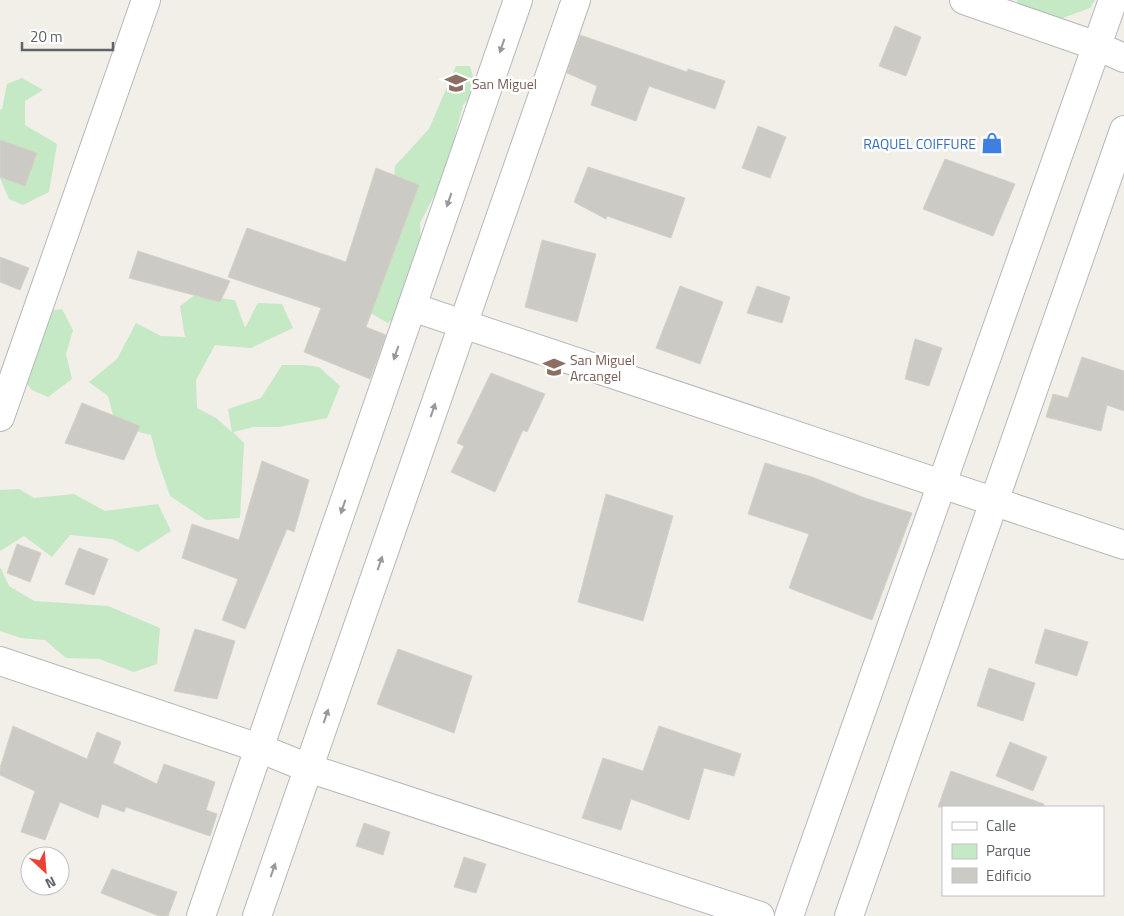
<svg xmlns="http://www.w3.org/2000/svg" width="1124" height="916" viewBox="0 0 1124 916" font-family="'Titillium Web',sans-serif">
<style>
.green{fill:#c5e8c5}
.building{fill:#cccac5;stroke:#d6d1c6}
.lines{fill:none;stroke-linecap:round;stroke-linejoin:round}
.minor-casing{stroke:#b5b8bc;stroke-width:30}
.minor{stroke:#fff;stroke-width:28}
.oneway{fill:#979a9d}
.labels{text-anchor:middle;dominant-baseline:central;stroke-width:5;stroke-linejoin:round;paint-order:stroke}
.education-label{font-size:14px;fill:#785e54;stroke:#fff;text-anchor:start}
.shop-label{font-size:14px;fill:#366cbe;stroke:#fff;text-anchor:end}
</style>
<rect width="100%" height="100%" fill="#f1efe8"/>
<!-- green -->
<g class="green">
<path d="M1017,0H1095L1090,8L1060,19H1043L1017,2Z"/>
<path d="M456,66H470L477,90L463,105L455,136L479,153L465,182L436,192L420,223L421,252L407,305L388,323L363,309L392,216L395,166L429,129Z"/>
<path d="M22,78L43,90L25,101V125L57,144L49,192L23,205L9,199L0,178V110L2,109L7,84Z"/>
<path d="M195,295L235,300L245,328L258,303L282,304L293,328L251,348L215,345L196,380L197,408L216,418L232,432L228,409L261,398L282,365H305L319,367L340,386L327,418L279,427H253L233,432L244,443L240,518L206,520L170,496L157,458L151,435L116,426L108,396L89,382L117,359L136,323L161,336L185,337L180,306Z"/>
<path d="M62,309L73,330L66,354L72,379L48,397L32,390L16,371L36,313Z"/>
<path d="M19,489L34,498L74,494L105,511L158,504L171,531L138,552L112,539L70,535L52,557L24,536L0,551V490Z"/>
<path d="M0,567L9,586L34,601L108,606L160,628L157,664L134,672L99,659L66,658L45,640L21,638L0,631Z"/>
</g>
<!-- building -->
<g class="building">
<path d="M895,26L921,37L906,76L879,66Z"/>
<path d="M580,35L687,72L688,69L725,81L715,109L649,86L636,121L591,105L597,86L567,73Z"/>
<path d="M758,126L786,137L770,178L742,168Z"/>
<path d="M0,140L37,153L25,186L0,177Z"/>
<path d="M945,159L1015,184L993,236L923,209Z"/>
<path d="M588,167L685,198L671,238L607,216L606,219L574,202Z"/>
<path d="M376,168L419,185L366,327L386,335L370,379L304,352L321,308L228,277L247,228L346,262Z"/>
<path d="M542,240L596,254L577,322L525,307Z"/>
<path d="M138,251L230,281L220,302L129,278Z"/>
<path d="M0,257L29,268L20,290L0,282Z"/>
<path d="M680,286L723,302L700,364L656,348Z"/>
<path d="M757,286L790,297L782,323L747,313Z"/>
<path d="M915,339L942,348L929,386L905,379Z"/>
<path d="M1082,357L1124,371V411L1107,405L1101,431L1046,417L1053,394L1068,398Z"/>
<path d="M491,373L545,394L527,432L523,430L495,492L451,472L464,446L457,443Z"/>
<path d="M82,403L140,426L124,460L65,443Z"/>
<path d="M262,461L309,480L294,532L287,529L245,629L222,620L238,579L182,558L192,524L239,540Z"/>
<path d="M765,463L812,477L865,498L912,513L872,620L789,588L809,534L748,514Z"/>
<path d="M606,494L673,516L643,621L578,602Z"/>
<path d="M17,544L41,553L30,582L7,573Z"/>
<path d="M79,548L108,559L94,595L65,584Z"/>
<path d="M195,629L235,641L217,699L174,691Z"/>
<path d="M1045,629L1088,642L1077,676L1035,663Z"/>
<path d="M398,649L472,676L454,733L377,704Z"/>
<path d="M989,668L1035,683L1023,721L977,706Z"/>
<path d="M13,726L87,759L97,732L121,742L113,763L157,784L164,764L215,782L206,810L217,814L210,836L126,807L124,812L102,804L98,818L60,802L45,840L21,832L35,791L0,775V768Z"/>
<path d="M659,726L741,754L734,776L704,768L689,820L631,799L621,830L582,818L603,758L643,771Z"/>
<path d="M1010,742L1047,757L1033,791L996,776Z"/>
<path d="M951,771L1044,804L1043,807H938Z"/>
<path d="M364,823L390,832L383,855L356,846Z"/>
<path d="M464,857L486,864L476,893L454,887Z"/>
<path d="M112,869L177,892L168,916H159L101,893Z"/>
</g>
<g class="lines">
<!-- minor casing -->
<g class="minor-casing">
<g id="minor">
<path d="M964,0L1097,46L1124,58"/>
<path d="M412,307L1124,545"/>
<path d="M0,417L146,0"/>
<path d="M0,661L259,748L308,768L760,916"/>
<path d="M201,916L518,0"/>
<path d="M257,916L576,0"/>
<path d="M789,916L1113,0"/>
<path d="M849,916L1124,130"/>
</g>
</g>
<!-- minor -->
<use href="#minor" class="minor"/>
</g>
<!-- one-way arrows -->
<defs><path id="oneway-solid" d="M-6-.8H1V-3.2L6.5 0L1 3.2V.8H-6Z" transform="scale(1.25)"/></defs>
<g class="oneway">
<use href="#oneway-solid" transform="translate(502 46) rotate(109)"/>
<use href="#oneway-solid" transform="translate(449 200) rotate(109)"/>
<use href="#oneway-solid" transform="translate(396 353) rotate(109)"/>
<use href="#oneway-solid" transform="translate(433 410) rotate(-71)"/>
<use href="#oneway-solid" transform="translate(343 507) rotate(109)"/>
<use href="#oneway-solid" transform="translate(380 563) rotate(-71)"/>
<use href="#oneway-solid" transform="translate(326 716) rotate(-71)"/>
<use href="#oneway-solid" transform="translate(273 870) rotate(-71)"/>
</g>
<!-- icons -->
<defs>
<g id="school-bare" transform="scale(1.725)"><path d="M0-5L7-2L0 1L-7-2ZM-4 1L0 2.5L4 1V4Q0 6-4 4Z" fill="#8d6e63" stroke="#fff" stroke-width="2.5" paint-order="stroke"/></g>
<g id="shop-bare" transform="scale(1.725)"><path d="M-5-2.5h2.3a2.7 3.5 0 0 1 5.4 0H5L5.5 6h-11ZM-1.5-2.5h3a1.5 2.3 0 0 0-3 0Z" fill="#3f7fe0" stroke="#fff" stroke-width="2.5" paint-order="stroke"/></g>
</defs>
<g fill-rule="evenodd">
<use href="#school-bare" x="456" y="83"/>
<use href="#shop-bare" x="992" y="143"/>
<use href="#school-bare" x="554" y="367"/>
</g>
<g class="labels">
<!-- education labels -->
<g class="education-label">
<text x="472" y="83">San Miguel</text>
<text x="570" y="359">San Miguel<tspan x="570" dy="16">Arcangel</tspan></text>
</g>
<!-- shop labels -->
<g class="shop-label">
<text x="976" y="143">RAQUEL COIFFURE</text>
</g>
</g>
<!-- legend -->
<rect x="942" y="806" width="162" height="90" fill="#ffffff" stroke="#bfc1c3"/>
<rect x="952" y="822" width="25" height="8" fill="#ffffff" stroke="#bfc1c3"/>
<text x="986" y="831" font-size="15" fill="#5f6368">Calle</text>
<rect x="952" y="844" width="25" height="15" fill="#c5e8c5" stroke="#bfc1c3"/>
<text x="986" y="856" font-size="15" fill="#5f6368">Parque</text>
<rect x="952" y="868" width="25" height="15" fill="#cccac5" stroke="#bfc1c3"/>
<text x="986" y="881" font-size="15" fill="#5f6368">Edificio</text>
<!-- north arrow -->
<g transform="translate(45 871) rotate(154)"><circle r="24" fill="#ffffff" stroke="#bfc1c3"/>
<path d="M0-4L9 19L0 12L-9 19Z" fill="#ea4335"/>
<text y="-8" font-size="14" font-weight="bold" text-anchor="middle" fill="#5f6368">N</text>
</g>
<!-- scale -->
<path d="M22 42v8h91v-8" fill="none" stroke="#5f6368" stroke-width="2.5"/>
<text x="30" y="42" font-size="15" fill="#5f6368" stroke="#ffffff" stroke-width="4" paint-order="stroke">20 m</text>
</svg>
